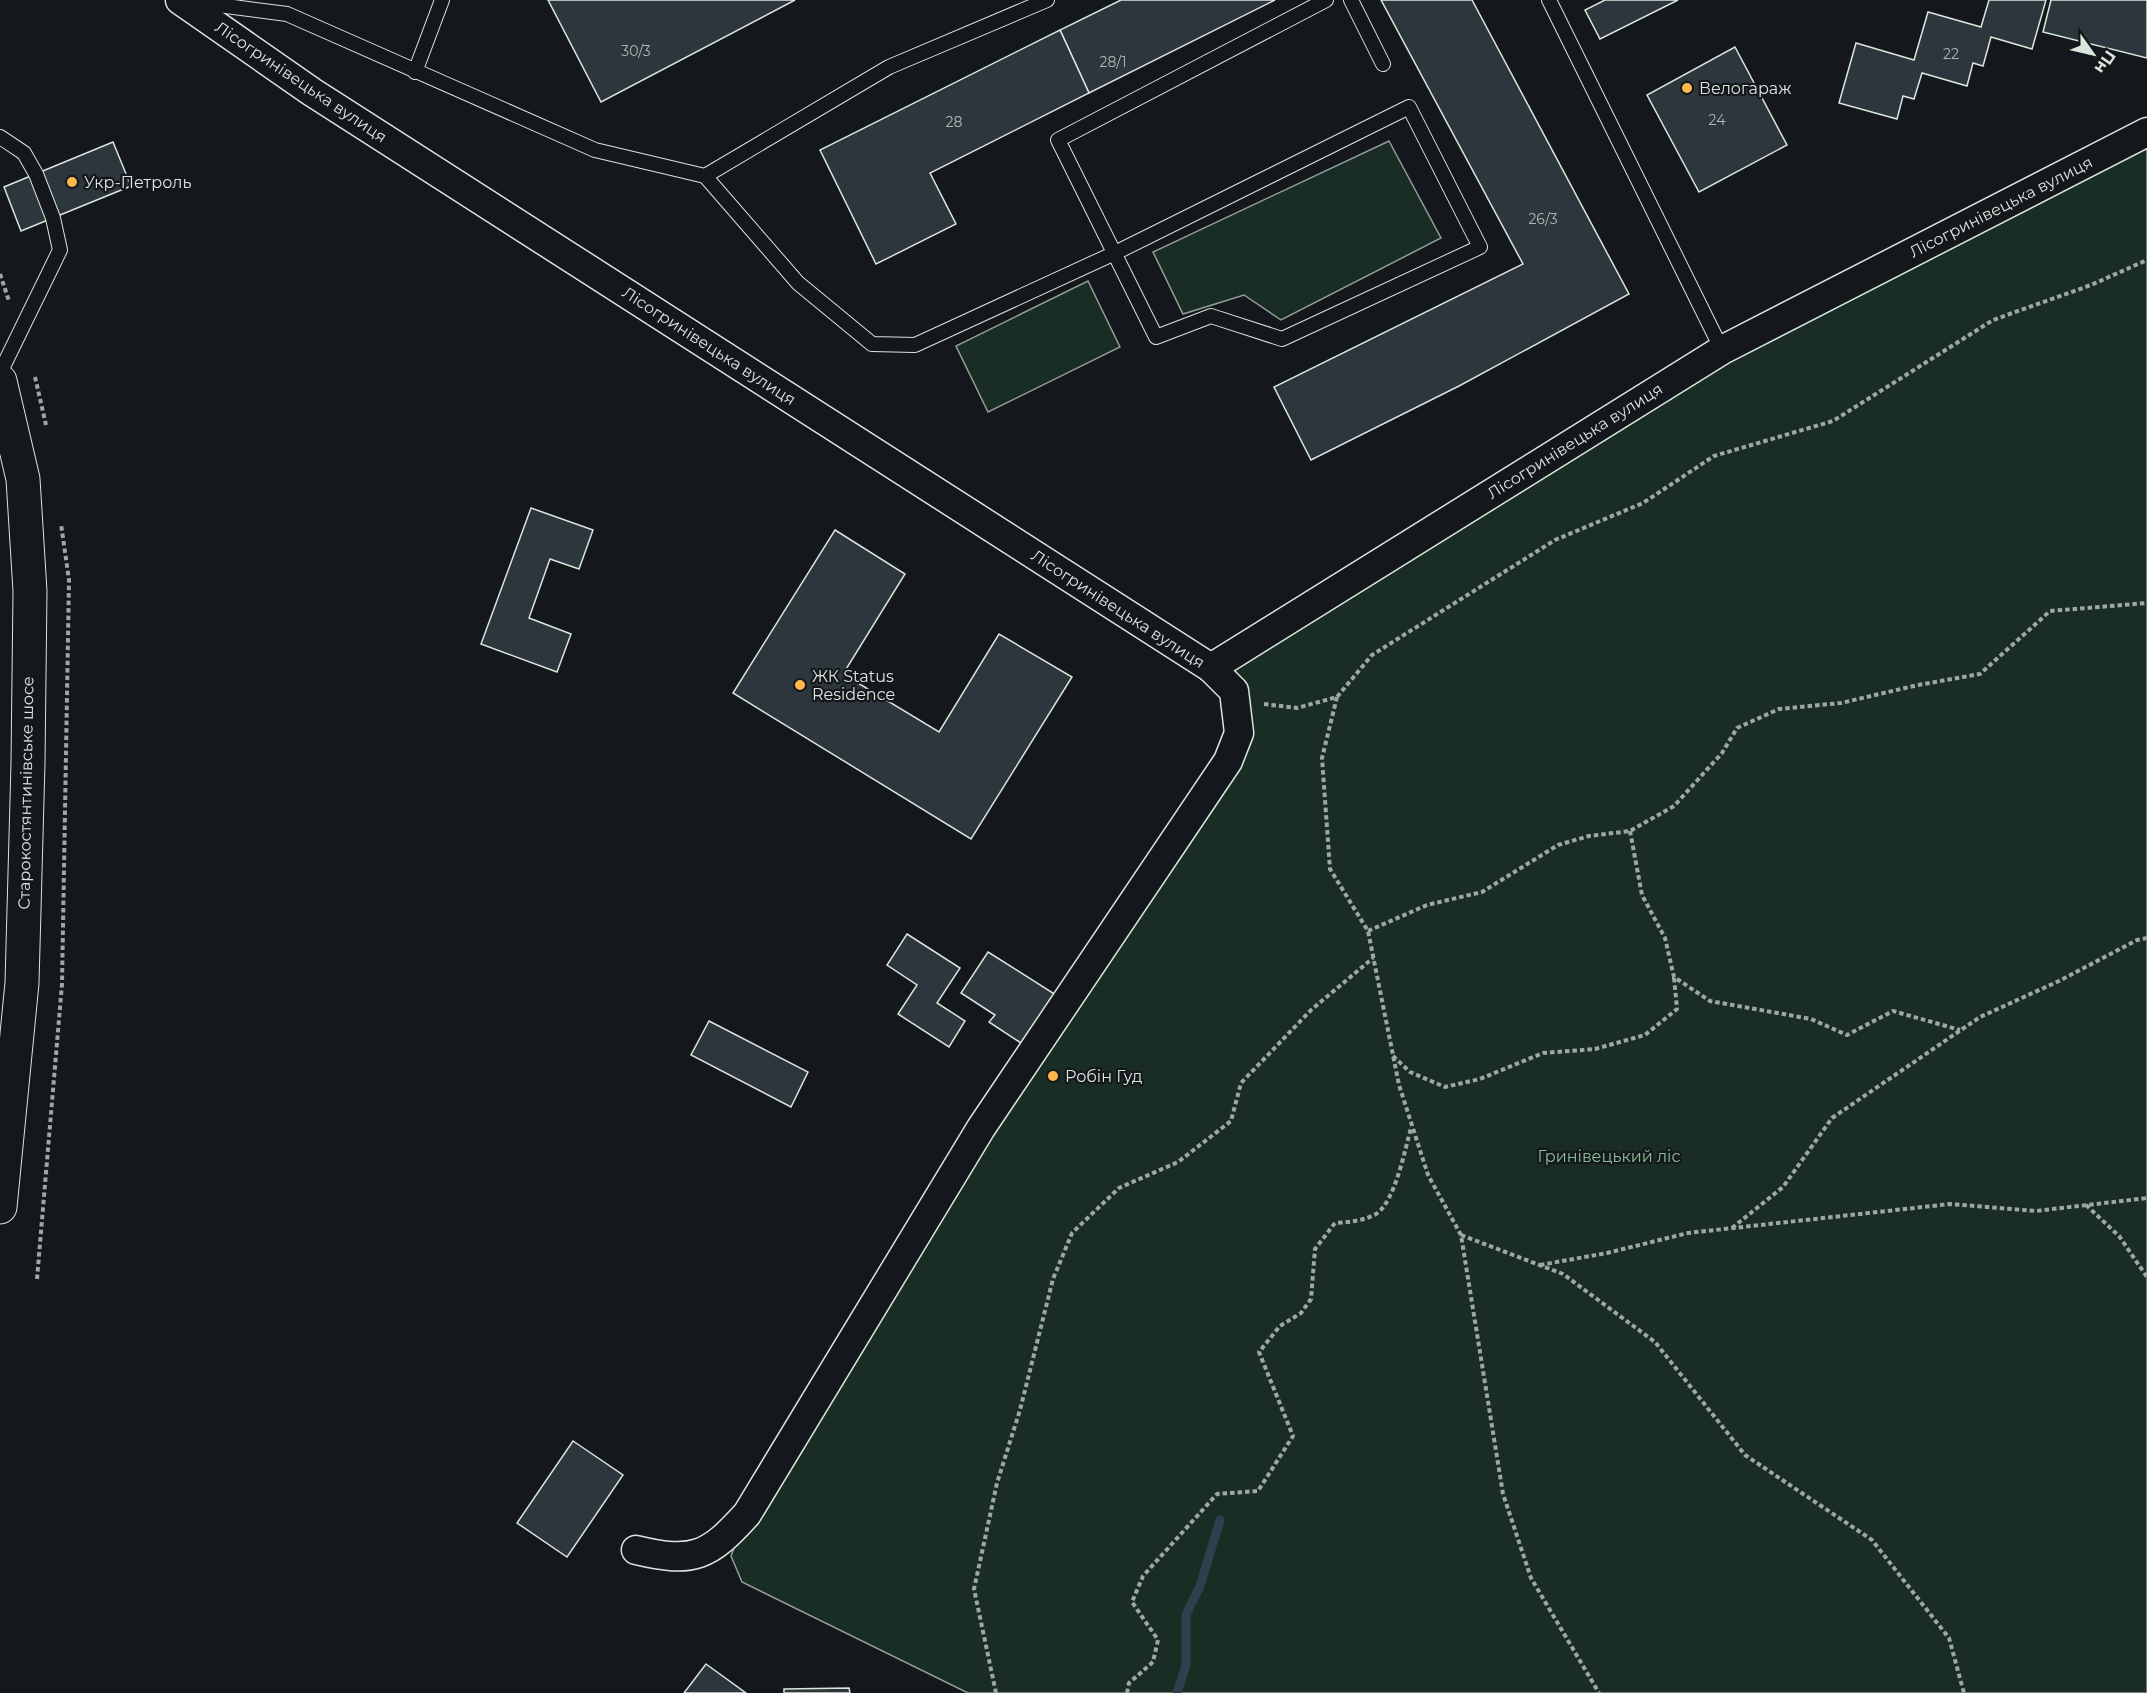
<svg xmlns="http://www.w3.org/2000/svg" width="2147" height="1693" viewBox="0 0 2147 1693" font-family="Montserrat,sans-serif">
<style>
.green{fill:#1a2d24;stroke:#939e99;stroke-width:1.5}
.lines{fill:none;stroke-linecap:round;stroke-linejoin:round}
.stream{stroke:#2f3f4d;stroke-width:9}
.building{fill:#2c363c;stroke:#d8e6dc;stroke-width:1.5}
.service-casing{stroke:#d8e6dc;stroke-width:16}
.minor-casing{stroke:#d8e6dc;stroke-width:31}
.primary-casing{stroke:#d8e6dc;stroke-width:35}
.path{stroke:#9da8a2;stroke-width:4;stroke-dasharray:4.5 3;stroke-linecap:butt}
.service{stroke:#14181c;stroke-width:14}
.minor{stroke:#14181c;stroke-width:28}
.primary{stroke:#14181c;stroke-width:33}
.poi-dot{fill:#ffb74d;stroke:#14181c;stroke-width:2}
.labels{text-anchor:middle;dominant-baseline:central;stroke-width:4.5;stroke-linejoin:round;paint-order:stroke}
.number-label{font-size:14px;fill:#adbab4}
.street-label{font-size:16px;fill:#d8e6dc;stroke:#14181c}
.poi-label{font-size:16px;fill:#d8e6dc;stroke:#14181c;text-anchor:start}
.park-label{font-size:16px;fill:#8ac095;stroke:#14181c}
</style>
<rect width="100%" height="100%" fill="#14181c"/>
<!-- green -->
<g class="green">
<path d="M2147,132V1693H968L742,1582L731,1556L747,1514L1239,733L1211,668L1722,350Z"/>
<path d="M1389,141L1441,238L1281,320L1244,295L1183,314L1153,252Z"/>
<path d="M1088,281L1120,347L988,412L956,346Z"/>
</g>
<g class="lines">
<!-- stream -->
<path class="stream" d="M1177,1693L1186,1665V1615L1200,1586L1220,1520"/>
</g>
<!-- building -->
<g class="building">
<path d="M548,0H795L601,102Z"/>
<path d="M1121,0H1275L1089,93L1060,30Z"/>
<path d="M1381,0H1472L1629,294L1459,386L1311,460L1274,387L1523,264Z"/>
<path d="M1605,0H1678L1600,39L1585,10Z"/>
<path d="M1989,0H2046L2032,49L1991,37L1983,66L1973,63L1967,86L1922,73L1914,99L1903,96L1897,119L1839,103L1856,43L1914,60L1928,12L1981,27Z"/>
<path d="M2051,0H2147V58L2043,32Z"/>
<path d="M1060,30L1089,93L930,173L956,224L876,264L820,150Z"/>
<path d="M1735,47L1787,145L1699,192L1647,95Z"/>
<path d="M113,142L131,186L21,231L4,187Z"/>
<path d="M531,508L593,530L579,569L550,559L529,618L571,634L557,672L481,644Z"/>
<path d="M835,530L905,574L843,674L939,732L999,634L1072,677L971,839L733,693Z"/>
<path d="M907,934L960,968L937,1003L965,1021L949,1047L898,1014L917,985L887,965Z"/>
<path d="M988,952L1056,995L1024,1045L989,1022L995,1015L961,993Z"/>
<path d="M709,1021L808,1072L791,1107L691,1055Z"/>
<path d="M573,1441L623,1475L567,1557L517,1523Z"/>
<path d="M706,1664L746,1693H684Z"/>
<path d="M849,1688L850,1693H784V1689Z"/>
</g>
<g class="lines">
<!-- service casing -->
<g class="service-casing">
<g id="service">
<path d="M1351,0L1383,64"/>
<path d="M1549,0L1722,350"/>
<path d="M195,2L287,14L595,150L705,176L889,67L1047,0"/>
<path d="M415,72L442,0"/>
<path d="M0,137L24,153L36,174L53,218L60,250L0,373"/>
<path d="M705,176L798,283L872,344L915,345L1115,253L1409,107L1480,247L1282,339L1211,316L1156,337L1058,140L1326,0"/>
</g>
</g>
<!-- minor casing -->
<g class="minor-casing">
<g id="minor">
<path d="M180,0L312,92L1211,668L1234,691L1239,733L1228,761L981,1128L747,1514C709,1556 694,1564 636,1550"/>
<path d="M1211,668L1722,350L2147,132"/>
</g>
</g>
<!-- primary casing -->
<g class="primary-casing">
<path id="primary" d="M0,381L23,479L30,591L28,763L22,983L0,1207"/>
</g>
<!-- path -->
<g class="path">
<path d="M0,274L9,301"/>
<path d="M35,377L46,425"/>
<path d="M1337,697L1322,758L1330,869L1368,931L1399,1085L1428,1175L1461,1235L1503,1494L1531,1578L1599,1693"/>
<path d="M1264,704L1297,708L1337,697L1372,655L1555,540L1643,503L1714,456L1833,421L1993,320L2091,285L2147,260"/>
<path d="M1630,831L1642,895L1665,938L1674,977L1710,1001L1811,1019L1847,1035L1893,1011L1960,1030"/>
<path d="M1368,931L1427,905L1482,892L1558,845L1589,836L1630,831L1674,806L1722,753L1737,728L1779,709L1841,703L1918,685L1980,674L2050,611L2147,603"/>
<path d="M1393,1056L1410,1072L1445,1087L1480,1079L1543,1053L1595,1049L1645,1035L1677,1009L1674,977"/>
<path d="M2086,1205L2119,1236L2147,1277"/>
<path d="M1732,1228L1783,1187L1832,1118L1980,1017L2059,981L2137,940L2147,938"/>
<path d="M1461,1235L1563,1274L1655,1342L1745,1455L1872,1540L1949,1638L1964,1693"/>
<path d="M1540,1265L1607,1253L1688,1233L1950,1204L2036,1211L2147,1198"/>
<path d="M37,1279L62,984L69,580L61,524"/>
<path d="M996,1693L974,1589L997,1483L1020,1410L1053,1279L1072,1233L1119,1188L1178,1162L1231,1121L1241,1083L1311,1010L1373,958"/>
<path d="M1127,1693L1129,1683L1153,1662L1158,1640L1132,1602L1143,1576L1217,1494L1258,1491L1293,1436L1259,1352L1280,1326L1301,1313L1311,1299L1315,1249L1335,1223C1350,1222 1363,1221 1376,1214C1395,1202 1405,1149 1411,1128"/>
</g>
<!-- service -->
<use href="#service" class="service"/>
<!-- minor -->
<use href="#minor" class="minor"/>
<!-- primary -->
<use href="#primary" class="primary"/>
</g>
<!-- markers -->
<g class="poi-dot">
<circle cx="1687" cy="88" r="6"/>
<circle cx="72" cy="182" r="6"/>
<circle cx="800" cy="685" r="6"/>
<circle cx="1053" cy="1076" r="6"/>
</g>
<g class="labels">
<!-- number labels -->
<g class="number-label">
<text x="636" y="51">30/3</text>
<text x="1951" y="54">22</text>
<text x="1113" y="62">28/1</text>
<text x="1717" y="120">24</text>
<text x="954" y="122">28</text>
<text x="1543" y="219">26/3</text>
</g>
<!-- street labels -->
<g class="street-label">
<text transform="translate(301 82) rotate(34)">Лісогринівецька вулиця</text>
<text transform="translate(2001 207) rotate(-27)">Лісогринівецька вулиця</text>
<text transform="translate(709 346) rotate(33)">Лісогринівецька вулиця</text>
<text transform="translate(1575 441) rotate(-32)">Лісогринівецька вулиця</text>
<text transform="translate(1118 609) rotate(33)">Лісогринівецька вулиця</text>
<text transform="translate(26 793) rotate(-89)">Старокостянтинівське шосе</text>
</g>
<!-- poi labels -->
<g class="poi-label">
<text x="1699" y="88">Велогараж</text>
<text x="84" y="182">Укр-Петроль</text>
<text x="812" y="676">ЖК Status<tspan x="812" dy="18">Residence</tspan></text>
<text x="1065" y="1076">Робін Гуд</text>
</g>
<!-- park labels -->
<g class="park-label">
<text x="1609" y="1156">Гринівецький ліс</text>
</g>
</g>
<!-- north arrow -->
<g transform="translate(2093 54) rotate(124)" stroke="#14181c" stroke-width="4.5" paint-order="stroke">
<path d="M0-4.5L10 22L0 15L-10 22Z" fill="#d8e6dc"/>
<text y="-9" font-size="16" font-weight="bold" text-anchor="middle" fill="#d8e6dc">Пн</text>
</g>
</svg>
